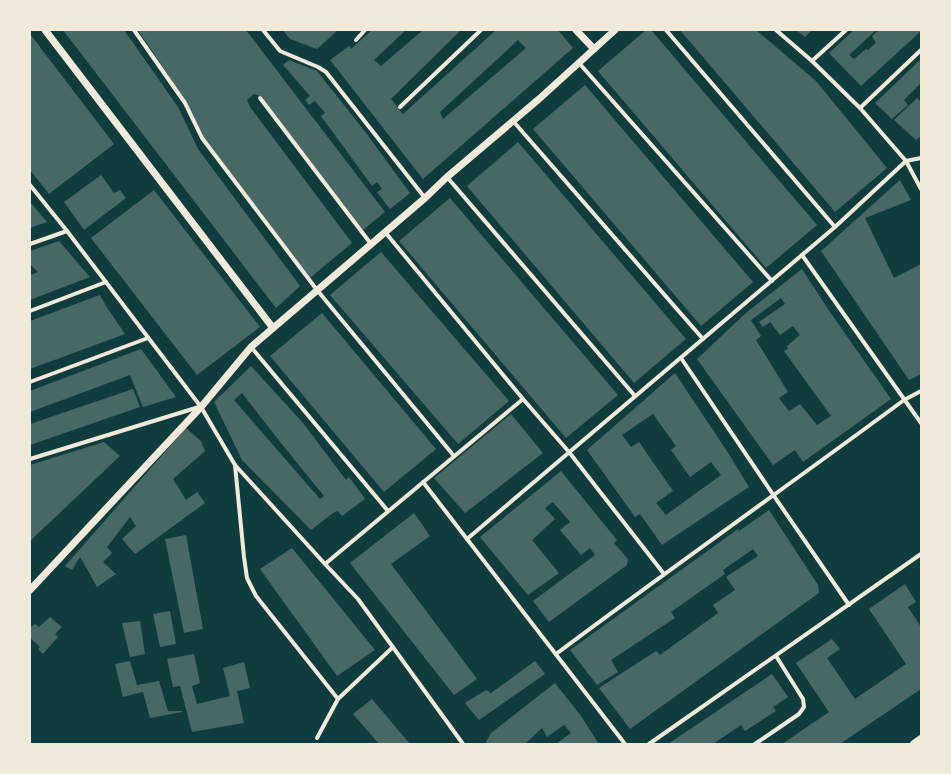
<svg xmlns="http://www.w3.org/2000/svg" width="951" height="774" viewBox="0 0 951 774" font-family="'Roboto Serif',serif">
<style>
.building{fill:#486865;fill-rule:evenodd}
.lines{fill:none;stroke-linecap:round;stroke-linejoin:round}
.minor{stroke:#f1e9da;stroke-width:4}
.tertiary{stroke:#f1e9da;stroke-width:7}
.secondary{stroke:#f1e9da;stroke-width:8}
</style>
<rect width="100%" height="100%" fill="#0f3d3e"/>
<!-- building -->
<g class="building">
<path d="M63,30H124L178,107L198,149L300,286L276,308Z"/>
<path d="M138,30H246L385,212L363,230L260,96L254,94L247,100L250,107L352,243L310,278L202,135L185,100Z"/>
<path d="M283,30H338L317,49L290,39Z"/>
<path d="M372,30H406L374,60L381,66L423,30H461L391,99L403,114L496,30H558L573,48L423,179L330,60L349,46L351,49ZM518,40L526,48L443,119L440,112Z"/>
<path d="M646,30H651L817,225L766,268L598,71Z"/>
<path d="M680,30H756L816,81L887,168L835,212Z"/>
<path d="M796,30H812L805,37Z"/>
<path d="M854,30H876L849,55L854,59L866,49L868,50L876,43L872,36L879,30H921V31L861,86L829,53Z"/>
<path d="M30,34L114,144L49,194L30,170Z"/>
<path d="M921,59V83L904,100L908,105L892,119L875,103Z"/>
<path d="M289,60L317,71L366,133L410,193L390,209L377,192L382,189L377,182L372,186L321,116L325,113L315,101L309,105L305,100L310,96L283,65Z"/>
<path d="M585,85L753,282L701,326L533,129Z"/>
<path d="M917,98L921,102V136L916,140L894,120Z"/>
<path d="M518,142L686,339L634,383L467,186Z"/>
<path d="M101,175L114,193L120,190L126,198L84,230L64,202Z"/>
<path d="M900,180L911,200L865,218L894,278L921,264V374L909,380L821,251Z"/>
<path d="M154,190L260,327L197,375L91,238Z"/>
<path d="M450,198L618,395L566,438L399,241Z"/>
<path d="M30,202L47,222L30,228Z"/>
<path d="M59,241L90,277L30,300V275L38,272L31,265H30V251Z"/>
<path d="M381,252L509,401L458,444L330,295Z"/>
<path d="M802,269L830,312L891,399L803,462L795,450L773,465L697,359L747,312ZM781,298L785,304L759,322L763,327L770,322L780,335L793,326L800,335L787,346L788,349L784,351L831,416L817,425L800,404L789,411L779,398L788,392L756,340L761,336L751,320Z"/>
<path d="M100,295L106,306L125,334L30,369V321Z"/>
<path d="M322,313L436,449L384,492L270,356Z"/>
<path d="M141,349L176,397L143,407L130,375L30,412V391Z"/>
<path d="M251,366L303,423L346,480L349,477L361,493L365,499L342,516L338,511L333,513L311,530L242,460L214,402ZM242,393L281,443L324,496L320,499L234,400Z"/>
<path d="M675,373L727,451L749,487L662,545L640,514L635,517L587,450ZM653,414L676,446L671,450L690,477L711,462L721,475L666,515L656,503L673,491L639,442L631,447L622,435Z"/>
<path d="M133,389L140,407L30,445V424Z"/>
<path d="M511,414L543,453L465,513L434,478Z"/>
<path d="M186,428L201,441L205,451L173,479L186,500L197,492L205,503L135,554L122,539L136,526L130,517L107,547L112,553L103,562L116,574L97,587L83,562L80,557L72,570L65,566Z"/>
<path d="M104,442L120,456L30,541V465Z"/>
<path d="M561,471L586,502L617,540L614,543L628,559L627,565L549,622L533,601L595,555L590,548L581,555L560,530L570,522L553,502L545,508L555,519L532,540L559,573L528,595L480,537Z"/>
<path d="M769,510L818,585L819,593L630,729L599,688L656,651L660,655L718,613L713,605L735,590L726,577L758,556L753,549L723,570L725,574L671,612L675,618L611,660L618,672L597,685L570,650L738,529L739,531Z"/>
<path d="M414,513L430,536L391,564L477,679L454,695L350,563Z"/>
<path d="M186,535L203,629L184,633L165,539Z"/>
<path d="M292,548L375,650L337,676L260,569Z"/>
<path d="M905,584L916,602L908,607L921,627V689L840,744H782L829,712L796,663L832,639L840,649L827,658L855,699L906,664L869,609Z"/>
<path d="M170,611L176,644L160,647L153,614Z"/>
<path d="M50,617L62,627L55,634L58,637L43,654L38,649L40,647L30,638V628L35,624L39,627Z"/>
<path d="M140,621L145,654L130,657L122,623Z"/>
<path d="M194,654L200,683L192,686L197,704L230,696L223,668L244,662L250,688L237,691L244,723L192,732L180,686L173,687L167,659Z"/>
<path d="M130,661L137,685L159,681L168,711H182V712L150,718L143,692L123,697L115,664Z"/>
<path d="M535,661L545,674L479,720L465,703L486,690L491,693Z"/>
<path d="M772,674L788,697L773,707L776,711L745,731L741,725L713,744H668Z"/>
<path d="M555,683L581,716L599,744H556L571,733L564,725L547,737L542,728L525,744H488L486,742L491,733Z"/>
<path d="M372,699L410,744H379L353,714Z"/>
</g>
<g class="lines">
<!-- minor -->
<g class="minor">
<path d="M134,30L185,103L202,138L317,290L454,456"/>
<path d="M263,30L280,51L318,67L326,72L425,198"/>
<path d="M666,30L835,227"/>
<path d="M776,30L812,61L860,108L906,161L921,189"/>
<path d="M356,40L365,30"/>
<path d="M812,61L846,30"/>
<path d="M579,63L772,281"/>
<path d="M260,98L371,244"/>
<path d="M400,107L481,30"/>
<path d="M860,108L921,50"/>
<path d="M513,121L703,339"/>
<path d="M447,177L635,396"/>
<path d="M30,185L67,231L201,407L235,465L325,564L358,599L463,744"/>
<path d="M385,232L523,399L569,452L664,574"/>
<path d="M30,244L67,231"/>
<path d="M802,255L921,423"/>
<path d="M30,311L106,282"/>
<path d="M251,347L388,511"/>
<path d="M681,358L774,496L849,605"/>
<path d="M30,382L148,338"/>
<path d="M30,459L199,407"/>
<path d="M235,465L244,557L247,578L256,596L338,699"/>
<path d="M423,482L625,744"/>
<path d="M467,539L835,227L906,161L921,158"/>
<path d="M325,564L523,399"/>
<path d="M556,654C671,568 789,485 904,400L921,391"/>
<path d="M317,738L338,699L393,647"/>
<path d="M649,744L921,554"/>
<path d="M755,744L799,714L804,707L803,699L776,656"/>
</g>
<!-- tertiary -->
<g class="tertiary">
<path d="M45,30L273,328"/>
<path d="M576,30L594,49"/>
<path d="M30,590L201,407L251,347L425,198L447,177L539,99L615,30"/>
</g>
<!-- secondary -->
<path class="secondary" d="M914,744L921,739"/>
</g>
<!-- border -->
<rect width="951" height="774" fill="none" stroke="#f1e9da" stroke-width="62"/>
</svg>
